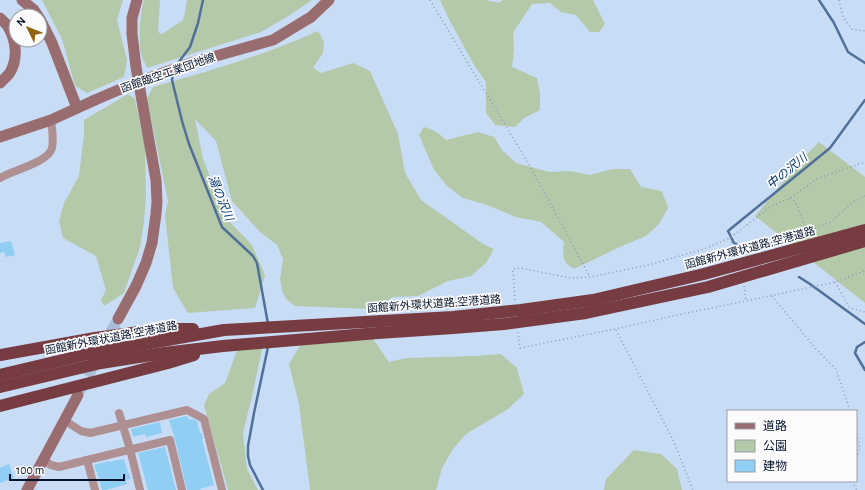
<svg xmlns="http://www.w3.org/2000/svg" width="865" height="490" viewBox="0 0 865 490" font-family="'Alegreya Sans','Noto Sans JP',sans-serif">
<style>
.green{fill:#b3c9a9}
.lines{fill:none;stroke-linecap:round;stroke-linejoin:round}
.stream{stroke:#517099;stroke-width:2.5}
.building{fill:#90cef4}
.secondary-tunnel{stroke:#abbed7;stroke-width:11;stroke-dasharray:11 5.5;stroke-linecap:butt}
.path{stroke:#899bb4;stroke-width:1.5;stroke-dasharray:1 3;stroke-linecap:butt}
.street{stroke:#af9092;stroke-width:8}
.secondary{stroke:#996c6f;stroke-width:11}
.highway{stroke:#773c41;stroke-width:12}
.secondary-bridge{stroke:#996c6f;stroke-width:11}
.labels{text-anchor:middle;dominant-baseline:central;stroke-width:3.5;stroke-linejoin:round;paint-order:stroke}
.street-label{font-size:11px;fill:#031229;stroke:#fbfbfb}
.water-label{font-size:12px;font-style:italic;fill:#063a75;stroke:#fbfbfb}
</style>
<rect width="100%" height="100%" fill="#c9dcf6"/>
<!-- green -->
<g class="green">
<path d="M42,0H123L117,20L127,60L124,77L87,93L75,86L62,39Z"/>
<path d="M144,0H160L158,32L162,34L183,20L185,13L187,0H312L290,15L261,32L147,68C145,63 142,58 141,53C138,40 140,13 144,0Z"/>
<path d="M440,0H486L498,3L503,0H593L605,24L599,32H590L576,15L561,12L550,3L532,4L513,33L514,50L512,67L537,78L540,93V110L524,118L515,127L495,125L486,113V82L474,65L450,21Z"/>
<path d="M318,31L324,42L323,53L313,68L321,73L353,63L370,71L398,134L405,173L421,200L483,244L494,249L486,263L471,276L448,281L418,296L393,297L372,309L295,306L286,299L282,290L280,279L283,259L277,245L259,231L232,201L216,141L195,119L203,159L226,218L252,245L265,275L255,308L188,313L173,288L165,215L168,201L147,99L153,87C209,71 265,55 318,31Z"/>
<path d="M128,94L135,99L145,146L146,198L144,221L140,247L124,293L104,306L101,300L106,290L96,256L63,238L59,221L64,203L79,176L84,135V120Z"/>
<path d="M424,127C434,130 439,133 446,140L478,132L494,137L502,150L516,163L549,172L570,171L590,175L612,169H630L641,187L662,191L668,208L659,224L646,236L622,246L574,269C561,261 563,256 564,242L541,222L516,217L487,205L463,198L447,186L434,170L419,135Z"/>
<path d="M819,142L865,177V303L755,216L801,160Z"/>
<path d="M373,339L389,362L407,358L475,356L501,354L517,368L524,394L508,409L466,434L453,449L442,468L436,490H310L299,404L289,364L301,344Z"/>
<path d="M253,340L262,349L253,392L243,433L247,469L258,490H228L204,405L209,394L225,383L238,348Z"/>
<path d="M634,450L661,454L677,469L682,490H604L606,479Z"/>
</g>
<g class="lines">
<!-- stream -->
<g class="stream">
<path d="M819,0L834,23L848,52L865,63"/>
<path d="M178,63L190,47L198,23L203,0"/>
<path d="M173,73L172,80L182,121L189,144L222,227L253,256L257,263L268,324"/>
<path d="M742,247L734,243L728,231L830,148L865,100"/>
<path d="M799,277L810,284L865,324"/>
<path d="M865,342L857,347L855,353L865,370"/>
<path d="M263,490L250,465L248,456V446L254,413L268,347"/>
</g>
</g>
<!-- building -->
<g class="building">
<path d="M11,241L15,255L6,257L4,252L0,253V243Z"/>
<path d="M186,416L188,417L189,420L192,419L197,421L200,433H202L203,439H202L214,485L200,489L201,490H187L175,439L169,420Z"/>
<path d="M160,422L162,433L146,437L145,434L133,437L131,429Z"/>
<path d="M165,447L176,490H148L138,453Z"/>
<path d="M124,459L128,473H129L131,479L126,480L127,484L106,490H102L97,472H96L94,465L109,461V462Z"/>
<path d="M9,464L14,478L0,483V468Z"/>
</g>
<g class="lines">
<!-- secondary-tunnel -->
<path class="secondary-tunnel" d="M80,391L118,319"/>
<!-- path -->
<g class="path">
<path d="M430,0L531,168L590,277"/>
<path d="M839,0L843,17L852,29L865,31"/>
<path d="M790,198L796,203L806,227L810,230L831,222L851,203L865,196"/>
<path d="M730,238L736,255"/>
<path d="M835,282L850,308L865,312"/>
<path d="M744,286L746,301"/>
<path d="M772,296L816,349L836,369L850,411"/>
<path d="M515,300L513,269L520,268L571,278L590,277L648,265L704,249L730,238L770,207L790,198L819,178L865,162"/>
<path d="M616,330L673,440L693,490"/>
<path d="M518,332L520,348L615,329L682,314L746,301L835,282L865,271"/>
<path d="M856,430L860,448L856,460"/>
<path d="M854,481V485L857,490"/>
</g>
<!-- street -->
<g class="street">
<path d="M0,178C13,170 48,163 52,148C54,139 52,129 51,120"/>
<path d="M119,413L130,449L140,490"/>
<path d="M64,420L81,431L90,433L187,410L204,419L222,490"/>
<path d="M43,460L51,465L59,467L87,460L95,490"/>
<path d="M87,460L170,440L182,490"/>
</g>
<!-- secondary -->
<g class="secondary">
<path d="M22,0L34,10L38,16"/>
<path d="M311,17L329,0"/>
<path d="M0,18C2,20 5,23 7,25C16,39 19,59 9,74C6,77 3,80 0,83"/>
<path d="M40,19L52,43L77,108"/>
<path d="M0,137L51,120L95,100"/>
<path d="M118,319L136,286L146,263L152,243L156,214L157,202L156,180L136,67L132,34V18L137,0"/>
<path d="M27,490L78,395"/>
</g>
<!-- highway -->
<g class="highway">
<path d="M0,355L95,338L162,329H193"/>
<path d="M0,375L88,354L224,330L453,317L521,310L593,300L704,274L865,230"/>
<path d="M0,387L101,363L164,353L223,346L378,333L453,328L504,324L586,313L708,287L865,241"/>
<path d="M0,406L168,363L194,355"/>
</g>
<!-- secondary-bridge -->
<path class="secondary-bridge" d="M95,100L130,85L191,63L273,40L311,17"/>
</g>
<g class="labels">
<!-- street labels -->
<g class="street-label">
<text transform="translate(168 73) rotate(-19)">函館臨空工業団地線</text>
<text transform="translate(750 248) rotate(-15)">函館新外環状道路;空港道路</text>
<text transform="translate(434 304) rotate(-4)">函館新外環状道路;空港道路</text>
<text transform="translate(111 338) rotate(-11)">函館新外環状道路;空港道路</text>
</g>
<!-- water labels -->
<g class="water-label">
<text transform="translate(787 171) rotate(-39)">中の沢川</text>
<text transform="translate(221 198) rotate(68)">湯の沢川</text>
</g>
</g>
<!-- legend -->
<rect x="727" y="410" width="130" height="72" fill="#fbfbfb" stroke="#989ea7"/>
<rect x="735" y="423" width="20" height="6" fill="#996c6f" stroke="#989ea7"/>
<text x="763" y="430" font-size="12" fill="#031229">道路</text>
<rect x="735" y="440" width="20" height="12" fill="#b3c9a9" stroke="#989ea7"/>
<text x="763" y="450" font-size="12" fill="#031229">公園</text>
<rect x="735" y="460" width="20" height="12" fill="#90cef4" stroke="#989ea7"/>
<text x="763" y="470" font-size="12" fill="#031229">建物</text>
<!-- north arrow -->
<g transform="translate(28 28) rotate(313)"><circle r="19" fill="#fbfbfb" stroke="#989ea7"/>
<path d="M0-3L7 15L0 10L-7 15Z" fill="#91630e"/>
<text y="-6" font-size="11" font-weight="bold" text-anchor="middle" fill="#031229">N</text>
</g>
<!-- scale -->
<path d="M10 474v6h114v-6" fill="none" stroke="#031229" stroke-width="2"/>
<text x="16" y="474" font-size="12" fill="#031229" stroke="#fbfbfb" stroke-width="3" paint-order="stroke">100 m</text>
</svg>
